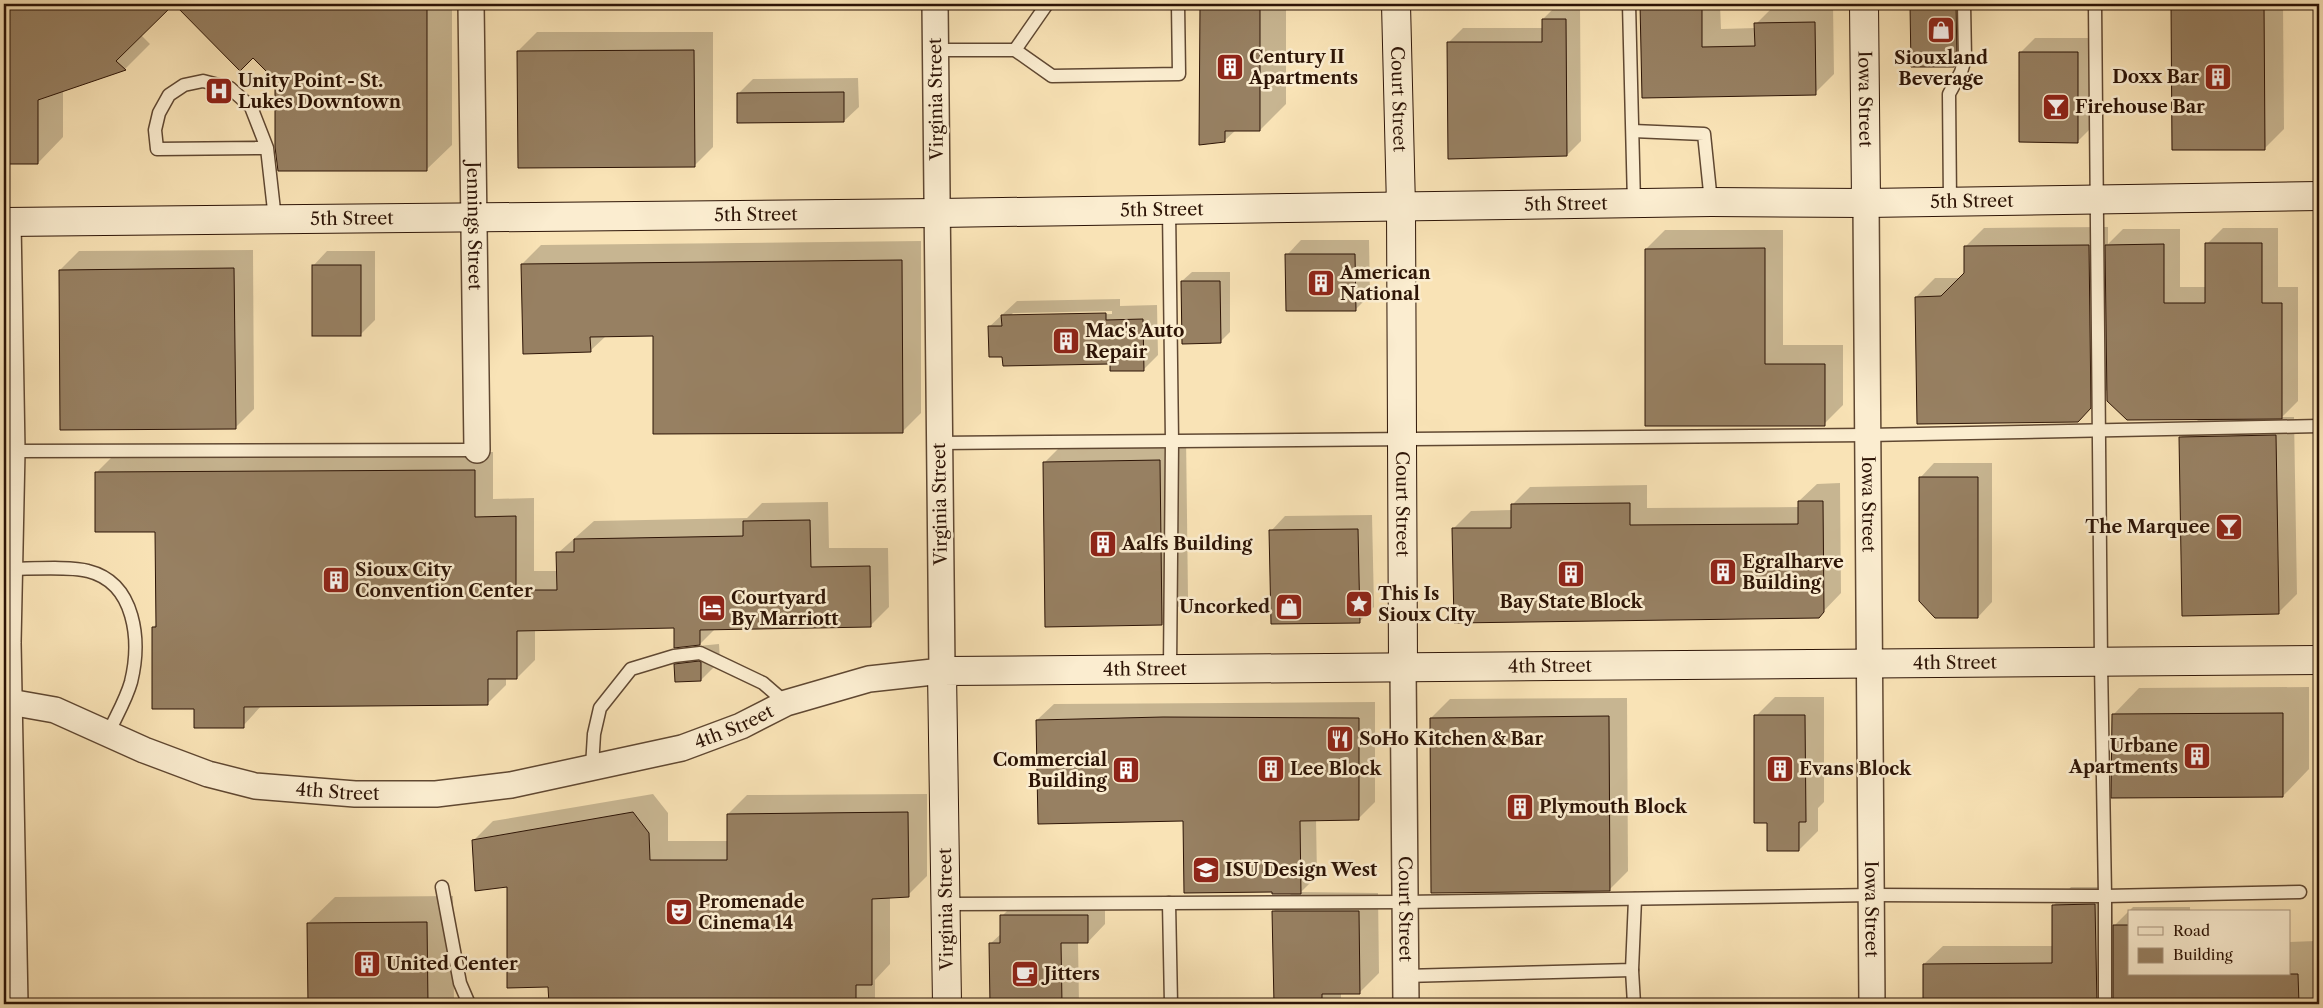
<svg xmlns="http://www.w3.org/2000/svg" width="2323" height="1008" viewBox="0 0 2323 1008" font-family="'Libre Caslon Text',serif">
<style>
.shadow{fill:#0003;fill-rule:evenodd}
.building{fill:#978062;stroke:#2d1406}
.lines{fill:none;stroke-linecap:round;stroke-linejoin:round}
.lane-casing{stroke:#604832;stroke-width:15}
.street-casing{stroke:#604832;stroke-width:28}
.secondary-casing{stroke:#2d1406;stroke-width:30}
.lane{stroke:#fbedd0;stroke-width:12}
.street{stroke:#fbedd0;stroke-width:25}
.secondary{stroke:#fbedd0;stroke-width:28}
.labels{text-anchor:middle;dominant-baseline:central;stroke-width:5;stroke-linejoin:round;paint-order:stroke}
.poi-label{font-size:18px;font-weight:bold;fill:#2d1406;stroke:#fbedd0;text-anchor:start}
.street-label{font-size:18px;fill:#2d1406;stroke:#fbedd0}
</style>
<rect width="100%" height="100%" fill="#f9e3b6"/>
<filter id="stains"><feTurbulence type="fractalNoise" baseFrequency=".004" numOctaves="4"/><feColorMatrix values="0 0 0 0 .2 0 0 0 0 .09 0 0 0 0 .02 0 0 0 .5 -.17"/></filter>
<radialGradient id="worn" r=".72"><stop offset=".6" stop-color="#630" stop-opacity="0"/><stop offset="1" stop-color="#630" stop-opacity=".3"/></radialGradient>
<!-- shadow -->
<g class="shadow">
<path d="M4,4H172L141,35L150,44L125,69L63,90V137L38,163H4Z"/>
<path d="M175,4H452V145L426,170L277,80L253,56L240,70Z"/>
<path d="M1201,4H1286V104L1260,130H1236L1224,141L1201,143Z"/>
<path d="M1642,4H1720L1721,29L1756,28V24L1775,5L1833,4L1834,74L1815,93L1643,96Z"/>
<path d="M1913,4H1965L1963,56L1954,66L1912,5Z"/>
<path d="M2172,4H2283L2284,129L2265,148L2173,149Z"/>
<path d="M1557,5H1580L1581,141L1567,155L1448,43L1463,28H1543V19Z"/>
<path d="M537,32H713V147L694,166L518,51Z"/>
<path d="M2035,38H2092V127L2077,142L2021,52Z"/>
<path d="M858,78L859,107L844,121L738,94L753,79Z"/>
<path d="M2108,227V244L2123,229H2180V287H2207V244L2223,228H2278V287H2298V401L2282,417H2294L2297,594L2278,613L2181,437L2200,418L2108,389L2077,421L1916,297L1935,278H1961L1965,273V247L1984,228Z"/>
<path d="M1665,230H1783V345H1843V405L1824,424L1646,249Z"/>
<path d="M1301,240H1369L1370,295L1355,310L1287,255Z"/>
<path d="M921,241V413L902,432L654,335L606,336L590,351L522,264L541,245Z"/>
<path d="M253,250L254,409L235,428L60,270L79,251Z"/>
<path d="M327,251H375V320L361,334L313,266Z"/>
<path d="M1192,272H1230V332L1220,342L1182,281Z"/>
<path d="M1120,299V306L1157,305L1158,355L1144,369L1111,363L1004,355L989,327L1017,301ZM1112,311V314L1010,316L1013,313Z"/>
<path d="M1186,435L1188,597L1162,624L1044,463L1071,436Z"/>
<path d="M493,452V499L534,498V571H558V553L594,521L747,518L762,503L828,502L829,548H888L889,607L871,625L716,628L698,646L719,644L720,661L701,680L676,665L696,644L675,627L535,629V660L517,678H506V685L487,704L262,705L243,726L195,708L153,627L157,624V530L96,473L115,454Z"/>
<path d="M1934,463H1992V602L1978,617L1920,478Z"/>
<path d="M1840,483L1841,593L1818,617L1453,529L1471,511L1512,510V505L1530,487L1647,485V508L1799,507V501L1817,484Z"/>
<path d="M1372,515L1374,607L1359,622L1271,531L1285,516Z"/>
<path d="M2309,687V769L2283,796L2113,715L2139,688Z"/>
<path d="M1775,697H1824V802L1818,808V831L1799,850L1768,822L1756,716Z"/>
<path d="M1627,698L1628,871L1609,890L1431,718L1450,699Z"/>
<path d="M1375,702V802L1358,819H1316L1317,876L1301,892L1378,893L1379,973L1360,992L1341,993V1004H1275L1274,911L1292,893L1037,720L1054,704Z"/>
<path d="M653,794L668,813V841H728V814L747,795L927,794V876L908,895L890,897V964L875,980V1004H550L549,986L509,886L474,840L493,821Z"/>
<path d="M2071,887H2112L2113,927L2133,907H2190V912H2129V974H2289V942L2316,941L2317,1004H1925L1924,964L1943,946H2053V906Z"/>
<path d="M453,896L454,1004H309L308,923L335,897Z"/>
<path d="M1105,898V924L1088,942H1078L1079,1004H991L990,944L1002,933V916L1019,899Z"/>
</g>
<!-- building -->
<g class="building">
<path d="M4,4H427V171H278L275,147V80L253,58L240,71L174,4L116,61L126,70L38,100V164H4Z"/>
<path d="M1200,4H1260V131H1225V142L1199,145Z"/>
<path d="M1640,4H1702V47L1755,46L1754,23L1815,22L1816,95L1642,98Z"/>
<path d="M1956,4L1957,58L1954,67H1911L1910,5Z"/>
<path d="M2171,4H2264L2265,150H2172Z"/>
<path d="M1542,19H1566L1567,156L1448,159L1447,42H1542Z"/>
<path d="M694,50L695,167L518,168L517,51Z"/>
<path d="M2019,52H2078V143L2019,142Z"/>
<path d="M844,92V122L737,123V93Z"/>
<path d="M2205,243H2262V303H2282V419L2127,420L2107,401L2105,245L2164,244V303H2205Z"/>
<path d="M2089,245L2091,408L2078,422L1917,424L1915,297L1941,296L1964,273V246Z"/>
<path d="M1765,248V364H1825V426H1645V249Z"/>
<path d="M1285,254H1355L1356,311H1286Z"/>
<path d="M902,260L903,433L653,434V336L590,337L591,352L523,354L521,264Z"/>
<rect x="312" y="265" width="49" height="71"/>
<path d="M234,268L236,429L60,430L59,270Z"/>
<path d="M1181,281H1220L1221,343L1182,344Z"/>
<path d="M1106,313V320L1143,319L1144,371H1110V364L1003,366L1002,357H989L988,326H1002L1001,315Z"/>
<path d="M2276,435L2279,614L2182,616L2179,437Z"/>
<path d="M1160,460L1162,625L1045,627L1043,462Z"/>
<path d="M475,470V517L516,516V590H557L556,552H574V539L743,536V521L810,520L811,567L870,566L871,627L700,630V645L674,648V628L517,631V679H488V705L244,707V728H194V709H152V627H156L155,532H95V472Z"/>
<path d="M1919,477H1978V618H1935L1919,601Z"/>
<path d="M1798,501H1823L1824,612L1819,618L1454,623L1452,528H1511V504L1630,503V525L1798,524Z"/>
<path d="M1358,529L1360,623L1271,624L1269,530Z"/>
<path d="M699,661L701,662V681L675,682L674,664Z"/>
<path d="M2283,713V797L2111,798L2112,714Z"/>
<path d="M1754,715H1805L1806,822H1799V851H1767V823H1754Z"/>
<path d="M1609,716L1610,891L1431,893L1430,718Z"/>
<path d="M1163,717L1359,718V820L1300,821L1301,894H1272V892L1184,893L1183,821L1038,824L1036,720Z"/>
<path d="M633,812L649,833L650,860H727V814L908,812L909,897L872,899V985H856V1004H549L548,987L507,988V887L475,891L472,840Z"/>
<path d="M2095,904L2097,1004H1923V964L2052,963V905Z"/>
<path d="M1272,911H1359L1360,994H1322V1004H1274Z"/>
<path d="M1000,915H1088V943H1061L1062,1004H990L989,943H1000Z"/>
<path d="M427,922L428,1004H308L307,923Z"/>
<path d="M2113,925H2129V974H2298L2299,1004H2113Z"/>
</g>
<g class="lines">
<!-- lane casing -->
<g class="lane-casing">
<g id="lane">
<path d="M1629,4L1634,203"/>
<path d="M2095,4L2101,663L2105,896V1004"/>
<path d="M936,50H1015L1052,76L1179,74L1178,4"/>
<path d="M1015,50L1047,4"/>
<path d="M1633,131L1704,134L1711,202"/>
<path d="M267,148L157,149L155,130L159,113L169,95L184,85L203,81L230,88L251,107L267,148L275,219"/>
<path d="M1950,202L1949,94L1961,72L1965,59L1964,4"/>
<path d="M1169,209L1172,441L1170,669"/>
<path d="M939,443L1868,435L2319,426"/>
<path d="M12,451L477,450"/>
<path d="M8,569C29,569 71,566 88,571C136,583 141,641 131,682C126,700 115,718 108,734"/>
<path d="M592,767L594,734L600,708L631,669L674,656L700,653L763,683L786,703"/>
<path d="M442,887L460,983L469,1004"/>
<path d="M1169,903L1171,1004"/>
<path d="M946,904L1404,902L1873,895L2105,896L2300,892"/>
<path d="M1632,970L1634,1004"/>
<path d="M1405,976L1632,970L1635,899"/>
</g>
</g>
<!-- street casing -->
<g class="street-casing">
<g id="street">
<path id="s1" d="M471,4L477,450"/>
<path id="s2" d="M1866,203L1872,1004"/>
<path d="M8,222L12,451L8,643L15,1004"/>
<path id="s3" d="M1403,667L1406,1004"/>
<path id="s4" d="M4,701L55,710L144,750L208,774L255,786L355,794H436L511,785L682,748L741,726L786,703L869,679L942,671L935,4"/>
</g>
</g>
<!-- secondary casing -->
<g class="secondary-casing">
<g id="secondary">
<path id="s5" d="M1396,4L1401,207L1403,667"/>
<path id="s6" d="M1864,4L1866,203"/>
<path id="s7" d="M4,222L938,213L1711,202L1866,203L2319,196"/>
<path id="s8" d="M947,1004L942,671L2319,660"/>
</g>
</g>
<!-- lane -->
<use href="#lane" class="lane"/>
<!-- street -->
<use href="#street" class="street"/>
<!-- secondary -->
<use href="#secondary" class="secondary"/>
</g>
<!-- icons -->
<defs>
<g id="shop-square" transform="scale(1.4375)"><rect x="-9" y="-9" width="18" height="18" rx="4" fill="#8f2418" stroke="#fbedd0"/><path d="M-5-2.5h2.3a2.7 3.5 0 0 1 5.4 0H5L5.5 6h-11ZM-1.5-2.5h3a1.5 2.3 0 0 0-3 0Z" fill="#fff"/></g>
<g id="building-square" transform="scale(1.4375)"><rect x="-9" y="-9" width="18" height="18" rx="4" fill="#8f2418" stroke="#fbedd0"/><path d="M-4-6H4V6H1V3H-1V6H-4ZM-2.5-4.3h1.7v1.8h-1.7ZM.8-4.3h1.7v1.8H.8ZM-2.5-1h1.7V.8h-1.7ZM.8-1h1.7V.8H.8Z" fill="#fff"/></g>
<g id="hospital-square" transform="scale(1.4375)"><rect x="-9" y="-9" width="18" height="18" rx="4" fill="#8f2418" stroke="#fbedd0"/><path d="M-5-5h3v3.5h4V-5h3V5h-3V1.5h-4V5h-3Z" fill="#fff"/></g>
<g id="bar-square" transform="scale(1.4375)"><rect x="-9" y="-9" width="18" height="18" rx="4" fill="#8f2418" stroke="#fbedd0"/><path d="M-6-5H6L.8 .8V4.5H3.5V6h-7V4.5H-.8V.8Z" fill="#fff"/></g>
<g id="sight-square" transform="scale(1.4375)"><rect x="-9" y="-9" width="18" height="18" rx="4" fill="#8f2418" stroke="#fbedd0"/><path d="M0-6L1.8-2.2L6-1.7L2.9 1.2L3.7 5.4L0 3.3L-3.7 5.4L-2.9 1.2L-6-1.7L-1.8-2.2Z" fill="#fff"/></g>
<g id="hotel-square" transform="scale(1.4375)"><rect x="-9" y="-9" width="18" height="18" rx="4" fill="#8f2418" stroke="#fbedd0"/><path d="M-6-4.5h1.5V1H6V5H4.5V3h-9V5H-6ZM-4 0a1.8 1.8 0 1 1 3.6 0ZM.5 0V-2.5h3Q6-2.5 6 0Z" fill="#fff"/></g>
<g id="restaurant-square" transform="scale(1.4375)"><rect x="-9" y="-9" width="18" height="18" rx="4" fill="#8f2418" stroke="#fbedd0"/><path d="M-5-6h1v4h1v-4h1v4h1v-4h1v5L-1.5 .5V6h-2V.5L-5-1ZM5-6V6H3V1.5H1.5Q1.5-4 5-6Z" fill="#fff"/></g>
<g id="university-square" transform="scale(1.4375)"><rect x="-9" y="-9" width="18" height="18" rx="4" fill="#8f2418" stroke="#fbedd0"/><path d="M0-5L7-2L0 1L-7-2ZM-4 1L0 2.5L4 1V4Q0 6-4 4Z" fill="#fff"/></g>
<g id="theatre-square" transform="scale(1.4375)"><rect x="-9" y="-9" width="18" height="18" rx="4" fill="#8f2418" stroke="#fbedd0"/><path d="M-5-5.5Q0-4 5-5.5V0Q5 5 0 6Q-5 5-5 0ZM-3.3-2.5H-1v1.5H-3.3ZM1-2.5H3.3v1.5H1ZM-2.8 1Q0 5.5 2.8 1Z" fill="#fff"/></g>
<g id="cafe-square" transform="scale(1.4375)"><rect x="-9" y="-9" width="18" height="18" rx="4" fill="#8f2418" stroke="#fbedd0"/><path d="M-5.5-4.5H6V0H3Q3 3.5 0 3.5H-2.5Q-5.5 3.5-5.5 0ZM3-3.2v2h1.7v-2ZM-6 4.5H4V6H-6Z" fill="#fff"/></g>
</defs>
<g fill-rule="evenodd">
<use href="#shop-square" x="1941" y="30"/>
<use href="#building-square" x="1230" y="67"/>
<use href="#building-square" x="2218" y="77"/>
<use href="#hospital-square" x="219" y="91"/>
<use href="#bar-square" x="2056" y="107"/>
<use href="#building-square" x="1321" y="283"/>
<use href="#building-square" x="1066" y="341"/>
<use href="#bar-square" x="2229" y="527"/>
<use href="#building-square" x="1103" y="544"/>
<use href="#building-square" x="1723" y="572"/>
<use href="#building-square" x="1571" y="574"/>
<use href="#building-square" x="336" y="580"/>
<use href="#sight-square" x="1359" y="604"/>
<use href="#shop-square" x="1289" y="607"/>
<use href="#hotel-square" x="712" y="608"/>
<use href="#restaurant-square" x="1340" y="739"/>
<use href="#building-square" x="2197" y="756"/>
<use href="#building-square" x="1271" y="769"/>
<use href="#building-square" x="1780" y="769"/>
<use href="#building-square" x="1126" y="770"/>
<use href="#building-square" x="1520" y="807"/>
<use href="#university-square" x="1206" y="870"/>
<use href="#theatre-square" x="679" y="912"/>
<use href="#building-square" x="367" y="964"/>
<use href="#cafe-square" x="1025" y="974"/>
</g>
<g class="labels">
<!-- poi labels -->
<g class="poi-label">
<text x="1249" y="57">Century II<tspan x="1249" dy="21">Apartments</tspan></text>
<text x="1941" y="58" text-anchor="middle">Siouxland<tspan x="1941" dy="21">Beverage</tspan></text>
<text x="2199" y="77" text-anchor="end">Doxx Bar</text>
<text x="238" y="81">Unity Point - St.<tspan x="238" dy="21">Lukes Downtown</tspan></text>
<text x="2075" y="107">Firehouse Bar</text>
<text x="1340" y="273">American<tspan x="1340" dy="21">National</tspan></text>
<text x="1085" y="331">Mac's Auto<tspan x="1085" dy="21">Repair</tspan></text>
<text x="2210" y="527" text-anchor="end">The Marquee</text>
<text x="1122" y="544">Aalfs Building</text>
<text x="1742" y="562">Egralharve<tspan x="1742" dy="21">Building</tspan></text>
<text x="355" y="570">Sioux City<tspan x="355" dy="21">Convention Center</tspan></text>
<text x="1378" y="594">This Is<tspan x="1378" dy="21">Sioux CIty</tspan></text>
<text x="731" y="598">Courtyard<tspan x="731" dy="21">By Marriott</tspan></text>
<text x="1571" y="602" text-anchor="middle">Bay State Block</text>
<text x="1270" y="607" text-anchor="end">Uncorked</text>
<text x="1359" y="739">SoHo Kitchen &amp; Bar</text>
<text x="2178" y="746" text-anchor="end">Urbane<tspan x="2178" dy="21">Apartments</tspan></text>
<text x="1107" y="760" text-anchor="end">Commercial<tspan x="1107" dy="21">Building</tspan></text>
<text x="1290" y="769">Lee Block</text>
<text x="1799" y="769">Evans Block</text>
<text x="1539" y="807">Plymouth Block</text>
<text x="1225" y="870">ISU Design West</text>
<text x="698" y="902">Promenade<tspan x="698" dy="21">Cinema 14</tspan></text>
<text x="386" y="964">United Center</text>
<text x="1044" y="974">Jitters</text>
</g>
<!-- street labels -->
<g class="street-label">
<text transform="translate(936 99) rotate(-91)">Virginia Street</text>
<text stroke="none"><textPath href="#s5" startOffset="95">Court Street</textPath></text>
<text stroke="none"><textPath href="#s6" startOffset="95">Iowa Street</textPath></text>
<text stroke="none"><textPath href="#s7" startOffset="1968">5th Street</textPath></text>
<text stroke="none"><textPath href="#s7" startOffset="1562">5th Street</textPath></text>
<text stroke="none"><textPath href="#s7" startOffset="1158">5th Street</textPath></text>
<text stroke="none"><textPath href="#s7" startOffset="752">5th Street</textPath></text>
<text stroke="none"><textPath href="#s7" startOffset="348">5th Street</textPath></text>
<text stroke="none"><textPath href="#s1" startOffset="222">Jennings Street</textPath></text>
<text transform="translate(940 504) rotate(-91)">Virginia Street</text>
<text stroke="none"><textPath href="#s5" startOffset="500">Court Street</textPath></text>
<text stroke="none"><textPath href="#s2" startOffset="301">Iowa Street</textPath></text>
<text stroke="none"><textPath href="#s8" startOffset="1346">4th Street</textPath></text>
<text stroke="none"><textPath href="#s8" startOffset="941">4th Street</textPath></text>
<text stroke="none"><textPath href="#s8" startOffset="536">4th Street</textPath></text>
<text stroke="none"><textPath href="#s4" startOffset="754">4th Street</textPath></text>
<text stroke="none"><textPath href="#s4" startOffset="349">4th Street</textPath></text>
<text transform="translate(946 909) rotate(-91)">Virginia Street</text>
<text stroke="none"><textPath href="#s3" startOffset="242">Court Street</textPath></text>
<text stroke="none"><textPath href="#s2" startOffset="706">Iowa Street</textPath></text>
</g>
</g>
<!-- margin -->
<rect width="2323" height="1008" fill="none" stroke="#f9e3b6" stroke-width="20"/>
<rect x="5" y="5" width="2313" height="998" fill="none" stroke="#2d1406" stroke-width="2.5"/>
<rect x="10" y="10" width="2303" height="988" fill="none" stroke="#2d1406"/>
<!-- legend -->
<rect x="2128" y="910" width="162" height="65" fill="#fbedd0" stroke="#a9967f"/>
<rect x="2138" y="927" width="25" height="8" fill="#fbedd0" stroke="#a9967f"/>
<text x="2173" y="936" font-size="15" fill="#2d1406">Road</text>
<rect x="2138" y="948" width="25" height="15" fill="#978062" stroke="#a9967f"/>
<text x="2173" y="960" font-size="15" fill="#2d1406">Building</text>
<rect width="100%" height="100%" filter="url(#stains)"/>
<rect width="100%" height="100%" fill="url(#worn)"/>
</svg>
